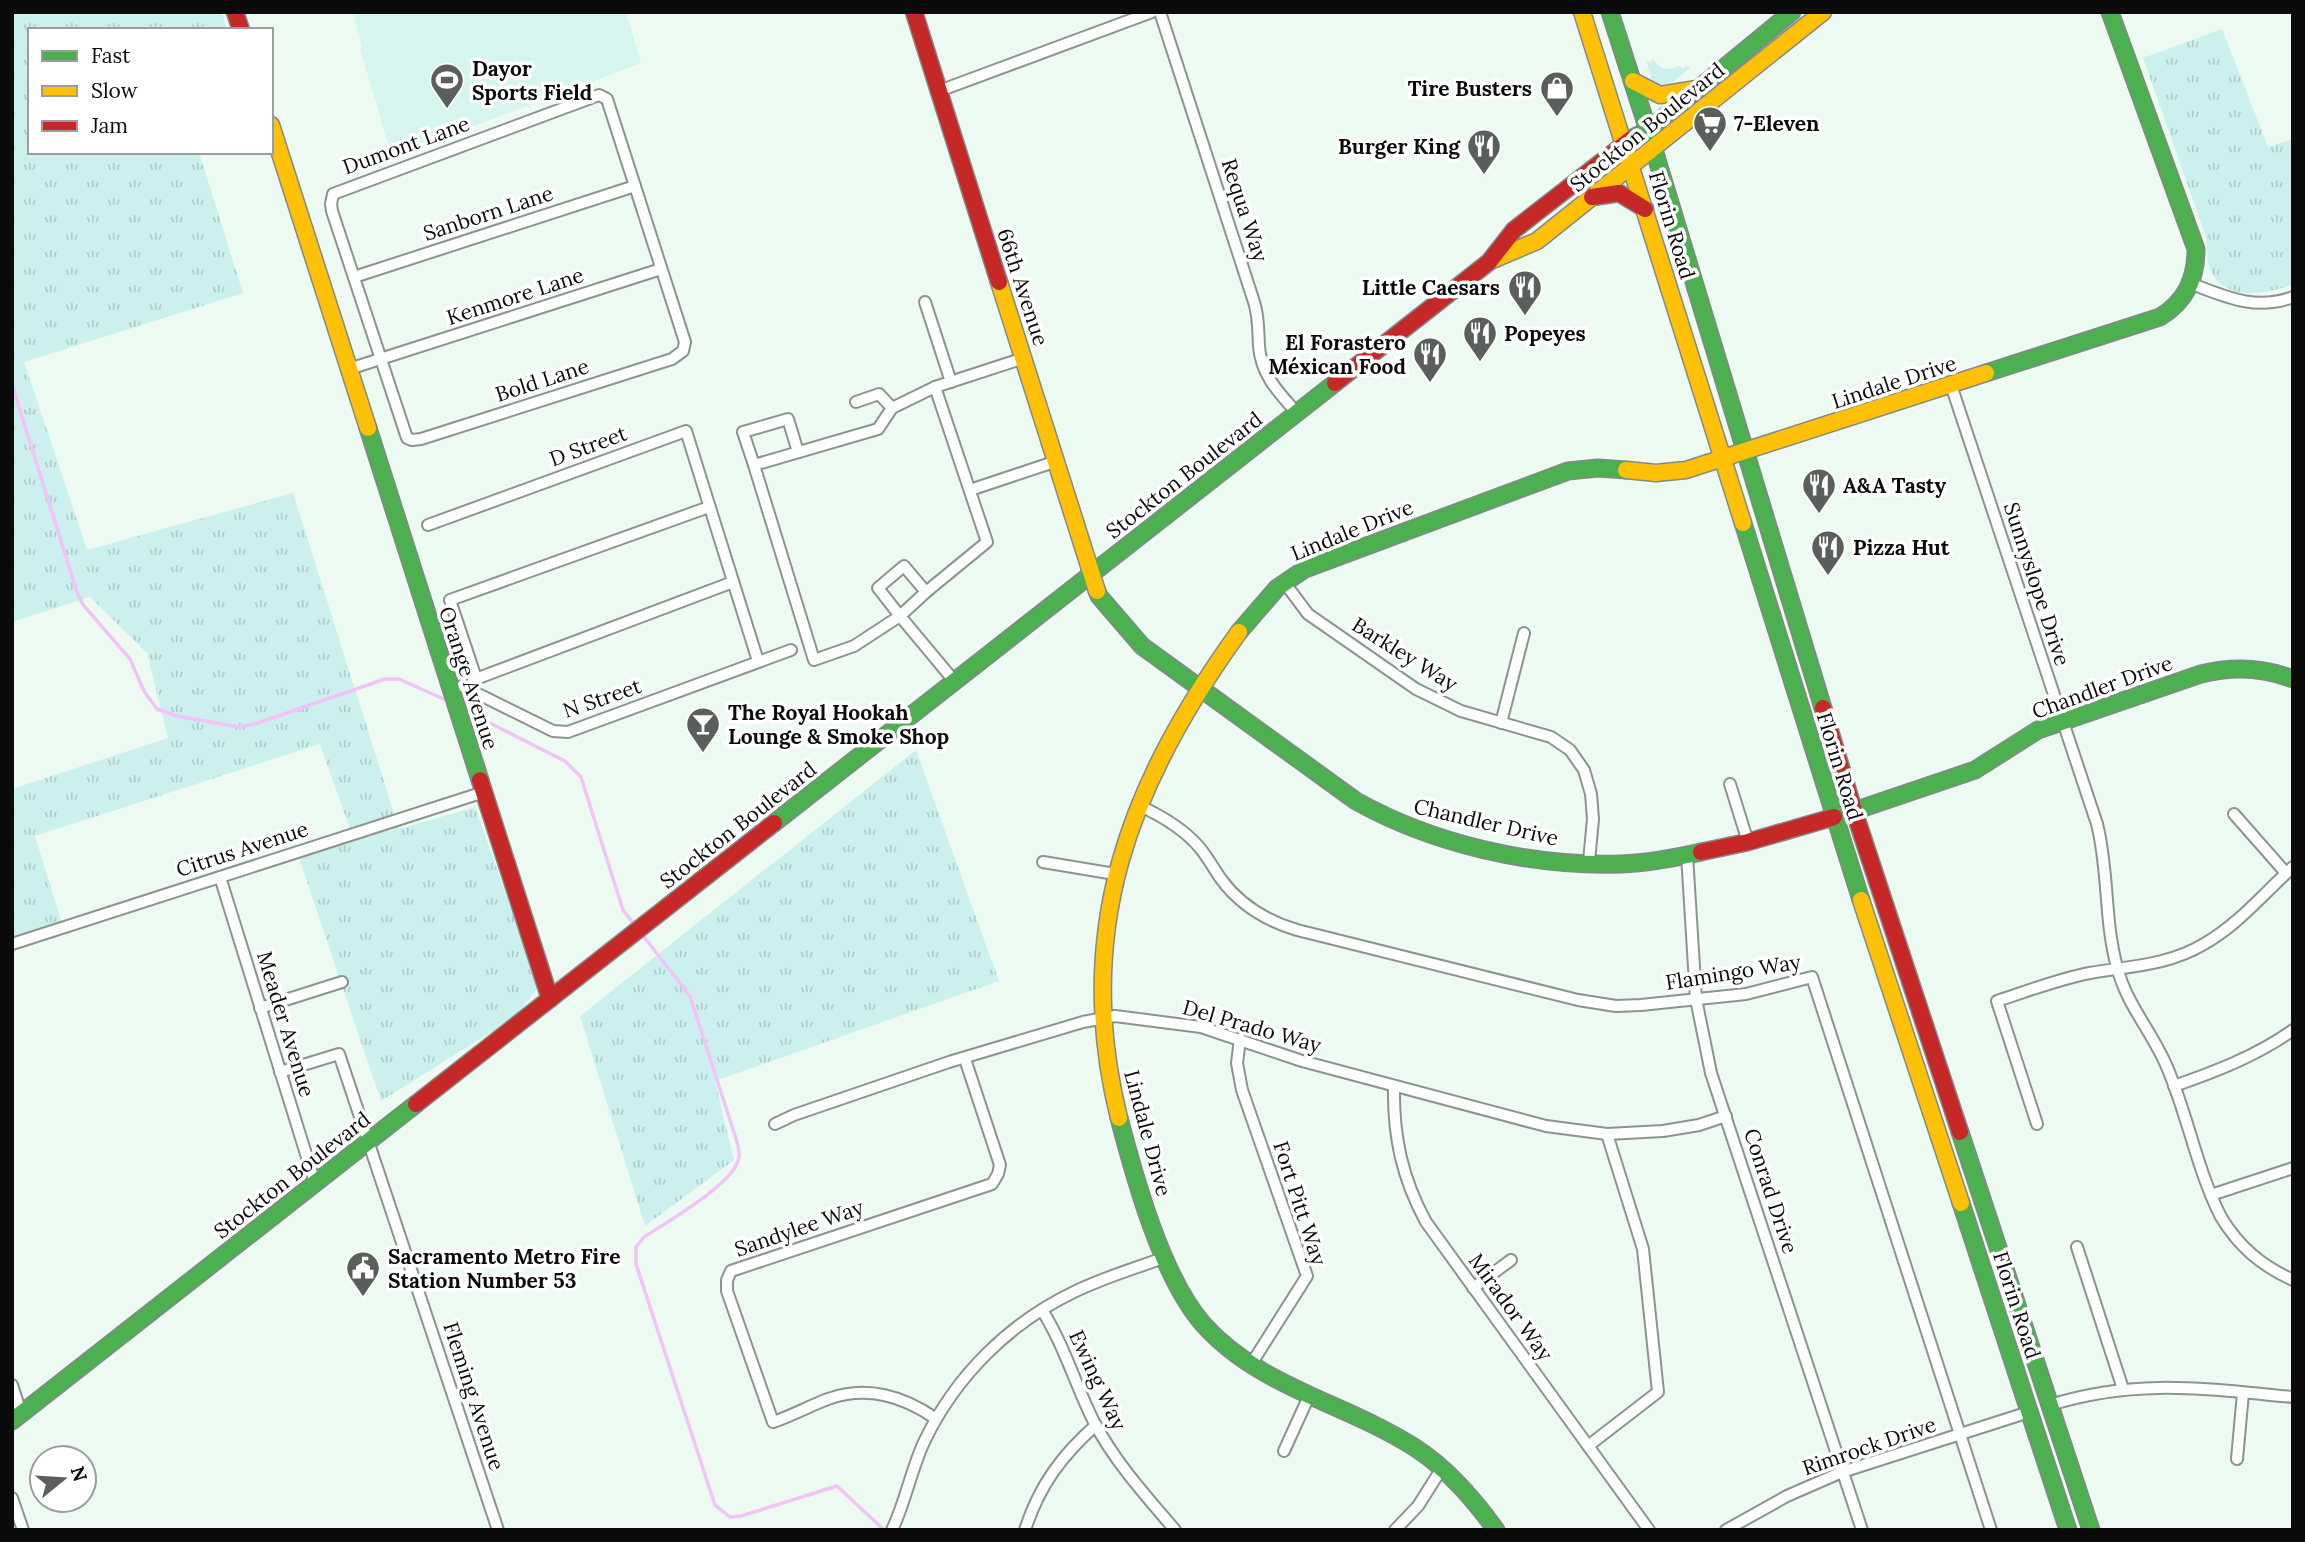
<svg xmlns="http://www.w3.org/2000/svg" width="2305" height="1542" viewBox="0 0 2305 1542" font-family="Lora,serif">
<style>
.grass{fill:url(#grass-tufts)}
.pitch{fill:#d6f5ef}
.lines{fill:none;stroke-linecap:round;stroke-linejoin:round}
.stream{stroke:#f2c3f7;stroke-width:3.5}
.street-casing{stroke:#8d938f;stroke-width:14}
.fast-casing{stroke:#838986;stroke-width:19}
.slow-casing{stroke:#838986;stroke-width:19}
.jam-casing{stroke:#838986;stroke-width:19}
.street{stroke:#fcfefd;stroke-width:10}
.fast{stroke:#4caf50;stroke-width:16}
.slow{stroke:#ffc107;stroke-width:16}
.jam{stroke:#c62828;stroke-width:16}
.labels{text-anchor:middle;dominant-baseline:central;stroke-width:7;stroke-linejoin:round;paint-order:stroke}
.poi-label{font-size:21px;font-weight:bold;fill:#0b0b0b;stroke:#fff;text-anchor:start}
.street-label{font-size:21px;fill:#0b0b0b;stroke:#fff}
</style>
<defs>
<pattern id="grass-tufts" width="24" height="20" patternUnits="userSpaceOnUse" patternTransform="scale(1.75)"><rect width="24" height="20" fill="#ccf0ee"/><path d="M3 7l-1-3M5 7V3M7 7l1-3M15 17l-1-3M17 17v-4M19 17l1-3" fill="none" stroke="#aecccb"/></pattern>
</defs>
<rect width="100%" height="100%" fill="#edfaf2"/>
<!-- grass -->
<g class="grass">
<path d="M12,12H222L227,30H30V152H199L243,293L24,362L87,550L293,493L399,829L475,807L539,986L515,1017L381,1101L298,855L352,835L320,744L35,836L62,924L12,938V874L14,873L12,867V789L168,738L147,653L90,597L12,622Z"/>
<path d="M2222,29L2268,147L2293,139V284C2271,293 2234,301 2216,279C2206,268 2207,251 2206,237L2143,58Z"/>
<path d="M1653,59C1659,68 1669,72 1678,66L1684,68L1686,65L1690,68L1667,86C1651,86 1650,74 1646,60L1650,63Z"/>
<path d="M916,750L999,981L715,1081L734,1160L645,1226L580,1016Z"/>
</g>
<!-- pitch -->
<path class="pitch" d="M353,12H626L641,63L392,157L360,49L362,47Z"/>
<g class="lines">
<!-- stream -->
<g class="stream">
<path d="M12,385L78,595L84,606L130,659L144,691L157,709L177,716L239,727L258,723L385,679H399L448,701"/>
<path d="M464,710L565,761L581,777L623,910L636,927"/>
<path d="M641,933L690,996L738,1145C739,1150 740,1156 738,1161C731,1185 667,1222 644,1237L636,1247V1264L715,1505L730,1517L741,1516L837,1486L884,1530"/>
</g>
<!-- street casing -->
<g class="street-casing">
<g id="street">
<path d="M1160,12L1254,302C1259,317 1258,331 1259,346C1261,375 1279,393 1297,413"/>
<path d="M939,91L1152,12"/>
<path d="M599,95L607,99L685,342L683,351L672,359L421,439L412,440L407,438L332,211L331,204L333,194Z"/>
<path d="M354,277L635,186"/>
<path d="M2192,284C2226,297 2256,311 2293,297"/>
<path d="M925,302L951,382"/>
<path d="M349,369L661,269"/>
<path d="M1951,385L2097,824C2109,871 2104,920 2117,967C2127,1006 2152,1031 2167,1067C2188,1116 2197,1170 2221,1217C2239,1247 2262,1266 2293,1280"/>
<path d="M856,402L879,394L892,408L878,429L754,465L814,660L854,646L900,616L955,682"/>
<path d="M892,408L935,387"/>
<path d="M754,465L743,432L788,419L798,452"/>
<path d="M970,490L1057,461"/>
<path d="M428,525L686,431L758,661"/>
<path d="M904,566L926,592L900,616L878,588Z"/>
<path d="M1284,582L1308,614L1416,689L1461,711L1551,737L1570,750L1584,770L1591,794L1593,819L1589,861"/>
<path d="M926,592L987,542L935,387L1024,358"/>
<path d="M476,678L450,600L709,507"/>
<path d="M473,680L733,582"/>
<path d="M462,686L553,731L568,732L791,650"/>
<path d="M1501,723L1524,633"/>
<path d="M1730,784L1748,842"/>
<path d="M1138,805C1160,815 1184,829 1200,848C1208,858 1214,869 1221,879C1240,905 1267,921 1297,930L1578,1000L1616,1006L1641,1005L1746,994L1812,977L1991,1530"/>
<path d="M2234,814L2286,873"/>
<path d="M1687,855L1696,999L1711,1073L1862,1530"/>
<path d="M1043,862L1115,874"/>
<path d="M220,877L315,1183"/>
<path d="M12,944L484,792"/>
<path d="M260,1008L342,982"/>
<path d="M1240,1039L1237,1063L1242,1090L1307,1276L1250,1366"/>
<path d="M280,1072L339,1054L498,1530"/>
<path d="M1394,1086C1393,1136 1402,1178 1426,1222L1649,1530"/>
<path d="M2174,1086C2217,1071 2256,1056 2293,1030"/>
<path d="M775,1124L794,1115L949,1062L1083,1022L1115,1016L1201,1027L1302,1061L1546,1126L1607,1134L1663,1131L1699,1125L1726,1116"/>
<path d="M2037,1124L1997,1001C2028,991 2058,979 2090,973C2129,966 2167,966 2204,944C2239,924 2263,894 2293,867"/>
<path d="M2211,1195L2293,1168"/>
<path d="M2077,1247L2123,1389"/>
<path d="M1473,1288L1511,1260"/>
<path d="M1042,1310C1065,1347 1075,1384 1094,1422C1115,1462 1146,1496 1175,1530"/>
<path d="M12,1385L21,1413"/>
<path d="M2050,1405C2136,1378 2206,1389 2293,1397"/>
<path d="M936,1419C904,1396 866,1385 828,1399C809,1406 792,1416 773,1422L727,1291V1280L731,1271L992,1184L998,1174L1000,1165L965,1059"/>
<path d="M1588,1446L1658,1392L1643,1249L1607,1134"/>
<path d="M1284,1451L1309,1396"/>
<path d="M2237,1459L2243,1393"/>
<path d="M12,1498L23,1530"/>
<path d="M892,1530C906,1501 911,1469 925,1440C956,1376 1009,1323 1074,1292C1102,1278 1133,1269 1163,1258"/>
<path d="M1025,1530C1039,1486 1062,1455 1096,1425"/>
<path d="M1395,1530L1418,1506L1442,1468"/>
<path d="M1726,1530L1787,1496L1842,1472L2029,1412"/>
</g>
</g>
<!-- fast casing -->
<g class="fast-casing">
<g id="fast">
<path d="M1610,12L1648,130L1823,708"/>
<path d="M1631,139L1648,130L1792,12"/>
<path d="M1986,373L2160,317C2186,301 2196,279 2196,249L2110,12"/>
<path d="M368,428L480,780"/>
<path d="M1743,523L1861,900"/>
<path d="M1097,591L1099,596L1142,646L1356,801C1433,844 1532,867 1621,864C1647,863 1675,858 1701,852"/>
<path d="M1239,632L1277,588L1305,569L1568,471L1598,468L1626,470"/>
<path d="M1854,811L1975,770L2038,730L2201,674C2233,666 2262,667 2293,679"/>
<path d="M774,823L1335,383"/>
<path d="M1119,1118C1135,1179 1162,1277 1203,1324C1259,1387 1345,1403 1414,1447C1447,1468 1473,1498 1496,1530"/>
<path d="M1960,1132L2091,1530"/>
<path d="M1961,1203L2068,1530"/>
<path d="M12,1421L416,1104"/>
</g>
</g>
<!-- slow casing -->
<g class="slow-casing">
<g id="slow">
<path d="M1582,12L1743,523"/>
<path d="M1633,81L1660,95L1697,89"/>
<path d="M271,125L368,428"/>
<path d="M1490,261L1537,241L1823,12"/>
<path d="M999,282L1097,591"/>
<path d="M1626,470L1656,473L1686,470L1986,373"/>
<path d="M1861,900L1961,1203"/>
<path d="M1119,1118C1072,930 1130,783 1239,632"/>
</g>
</g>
<!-- jam casing -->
<g class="jam-casing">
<g id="jam">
<path d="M235,12L241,30"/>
<path d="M914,12L999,282"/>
<path d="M1592,197L1619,193L1645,209"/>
<path d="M1335,383L1489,262L1514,230L1631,139"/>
<path d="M1823,708L1854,811L1960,1132"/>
<path d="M480,780L550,999"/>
<path d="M1701,852L1748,842L1834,817"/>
<path d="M416,1104L774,823"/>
</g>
</g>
<!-- street -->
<use href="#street" class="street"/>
<!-- fast -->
<use href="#fast" class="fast"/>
<!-- slow -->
<use href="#slow" class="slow"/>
<!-- jam -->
<use href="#jam" class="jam"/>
</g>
<!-- icons -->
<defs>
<g id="stadium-pin" transform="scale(1.75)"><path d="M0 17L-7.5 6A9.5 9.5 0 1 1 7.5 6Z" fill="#5a5f5c" stroke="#fff"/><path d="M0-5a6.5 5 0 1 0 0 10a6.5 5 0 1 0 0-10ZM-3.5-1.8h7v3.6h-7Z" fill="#fff"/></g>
<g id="shop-pin" transform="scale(1.75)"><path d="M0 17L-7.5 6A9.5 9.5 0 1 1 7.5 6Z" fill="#5a5f5c" stroke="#fff"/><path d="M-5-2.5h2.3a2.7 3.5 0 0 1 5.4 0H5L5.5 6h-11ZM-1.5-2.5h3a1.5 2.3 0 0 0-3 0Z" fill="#fff"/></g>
<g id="supermarket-pin" transform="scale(1.75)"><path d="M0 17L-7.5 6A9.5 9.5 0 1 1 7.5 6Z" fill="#5a5f5c" stroke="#fff"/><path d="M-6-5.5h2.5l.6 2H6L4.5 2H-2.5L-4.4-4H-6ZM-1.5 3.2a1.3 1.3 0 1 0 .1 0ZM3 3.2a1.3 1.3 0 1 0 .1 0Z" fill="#fff"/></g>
<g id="restaurant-pin" transform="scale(1.75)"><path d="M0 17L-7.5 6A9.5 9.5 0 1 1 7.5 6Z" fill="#5a5f5c" stroke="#fff"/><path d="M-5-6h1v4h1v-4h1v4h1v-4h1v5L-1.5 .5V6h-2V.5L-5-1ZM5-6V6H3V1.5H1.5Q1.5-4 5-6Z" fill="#fff"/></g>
<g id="bar-pin" transform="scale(1.75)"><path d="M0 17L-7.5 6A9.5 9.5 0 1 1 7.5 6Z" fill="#5a5f5c" stroke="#fff"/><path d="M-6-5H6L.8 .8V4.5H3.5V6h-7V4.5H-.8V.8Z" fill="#fff"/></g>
<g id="civic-pin" transform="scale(1.75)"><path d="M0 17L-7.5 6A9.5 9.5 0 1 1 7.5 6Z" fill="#5a5f5c" stroke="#fff"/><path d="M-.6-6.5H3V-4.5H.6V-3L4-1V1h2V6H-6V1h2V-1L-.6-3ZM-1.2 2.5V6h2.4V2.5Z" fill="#fff"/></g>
</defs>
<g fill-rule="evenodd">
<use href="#stadium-pin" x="447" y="80"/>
<use href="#shop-pin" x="1557" y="88"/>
<use href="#supermarket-pin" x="1710" y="123"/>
<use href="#restaurant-pin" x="1484" y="146"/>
<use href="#restaurant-pin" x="1525" y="287"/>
<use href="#restaurant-pin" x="1480" y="333"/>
<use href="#restaurant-pin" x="1430" y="354"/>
<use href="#restaurant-pin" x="1819" y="485"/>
<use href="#restaurant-pin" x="1828" y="547"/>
<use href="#bar-pin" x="703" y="724"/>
<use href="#civic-pin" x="363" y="1268"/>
</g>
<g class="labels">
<!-- poi labels -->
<g class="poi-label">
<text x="472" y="68">Dayor<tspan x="472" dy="24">Sports Field</tspan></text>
<text x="1532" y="88" text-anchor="end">Tire Busters</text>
<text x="1734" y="123">7-Eleven</text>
<text x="1460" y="146" text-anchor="end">Burger King</text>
<text x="1500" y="287" text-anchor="end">Little Caesars</text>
<text x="1504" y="333">Popeyes</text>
<text x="1406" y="342" text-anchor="end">El Forastero<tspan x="1406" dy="24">Méxican Food</tspan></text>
<text x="1843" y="485">A&amp;A Tasty</text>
<text x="1853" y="547">Pizza Hut</text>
<text x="728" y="712">The Royal Hookah<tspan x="728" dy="24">Lounge &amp; Smoke Shop</tspan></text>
<text x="388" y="1256">Sacramento Metro Fire<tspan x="388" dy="24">Station Number 53</tspan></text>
</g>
<!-- street labels -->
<g class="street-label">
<text transform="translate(1647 127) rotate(-39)">Stockton Boulevard</text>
<text transform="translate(406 145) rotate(-20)">Dumont Lane</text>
<text transform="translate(1245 210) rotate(72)">Requa Way</text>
<text transform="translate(488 213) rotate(-18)">Sanborn Lane</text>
<text transform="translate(1672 225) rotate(73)">Florin Road</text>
<text transform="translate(1023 287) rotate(72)">66th Avenue</text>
<text transform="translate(515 296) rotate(-18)">Kenmore Lane</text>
<text transform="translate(542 380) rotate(-18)">Bold Lane</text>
<text transform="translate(1894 382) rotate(-18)">Lindale Drive</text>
<text transform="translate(588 446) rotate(-20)">D Street</text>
<text transform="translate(1184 475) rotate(-38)">Stockton Boulevard</text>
<text transform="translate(1352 530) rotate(-22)">Lindale Drive</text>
<text transform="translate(2037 584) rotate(72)">Sunnyslope Drive</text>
<text transform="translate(1405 654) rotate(32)">Barkley Way</text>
<text transform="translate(469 678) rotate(72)">Orange Avenue</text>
<text transform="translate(2102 687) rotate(-20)">Chandler Drive</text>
<text transform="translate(602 698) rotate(-19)">N Street</text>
<text transform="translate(1840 766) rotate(73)">Florin Road</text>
<text transform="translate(1486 822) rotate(13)">Chandler Drive</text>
<text transform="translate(738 825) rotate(-38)">Stockton Boulevard</text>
<text transform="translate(242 849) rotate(-18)">Citrus Avenue</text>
<text transform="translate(1733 972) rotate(-9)">Flamingo Way</text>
<text transform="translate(286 1024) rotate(73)">Meader Avenue</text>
<text transform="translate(1252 1026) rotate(16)">Del Prado Way</text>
<text transform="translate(1148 1133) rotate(75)">Lindale Drive</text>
<text transform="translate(292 1175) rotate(-38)">Stockton Boulevard</text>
<text transform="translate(1771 1191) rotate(72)">Conrad Drive</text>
<text transform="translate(1300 1203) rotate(72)">Fort Pitt Way</text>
<text transform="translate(799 1228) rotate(-19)">Sandylee Way</text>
<text transform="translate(2017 1305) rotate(72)">Florin Road</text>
<text transform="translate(1511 1307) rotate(54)">Mirador Way</text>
<text transform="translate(1098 1380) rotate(65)">Ewing Way</text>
<text transform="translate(474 1396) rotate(72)">Fleming Avenue</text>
<text transform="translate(1869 1446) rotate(-19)">Rimrock Drive</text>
</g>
</g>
<!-- border -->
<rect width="2305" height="1542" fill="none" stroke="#0b0b0b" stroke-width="28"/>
<!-- legend -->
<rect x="28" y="28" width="245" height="126" fill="#ffffff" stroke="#9d9d9d" stroke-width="2"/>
<rect x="42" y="51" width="35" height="10" fill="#4caf50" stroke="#9d9d9d" stroke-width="2"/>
<text x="91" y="63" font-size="21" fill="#0b0b0b">Fast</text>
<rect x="42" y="86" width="35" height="10" fill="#ffc107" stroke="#9d9d9d" stroke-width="2"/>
<text x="91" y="98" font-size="21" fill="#0b0b0b">Slow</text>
<rect x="42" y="121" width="35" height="10" fill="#c62828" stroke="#9d9d9d" stroke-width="2"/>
<text x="91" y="133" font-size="21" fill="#0b0b0b">Jam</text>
<!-- north arrow -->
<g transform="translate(63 1479) rotate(72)"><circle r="33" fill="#ffffff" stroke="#9d9d9d" stroke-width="2"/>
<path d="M0-5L12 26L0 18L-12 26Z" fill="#5a5f5c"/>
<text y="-10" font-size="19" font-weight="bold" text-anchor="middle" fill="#0b0b0b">N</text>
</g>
</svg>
